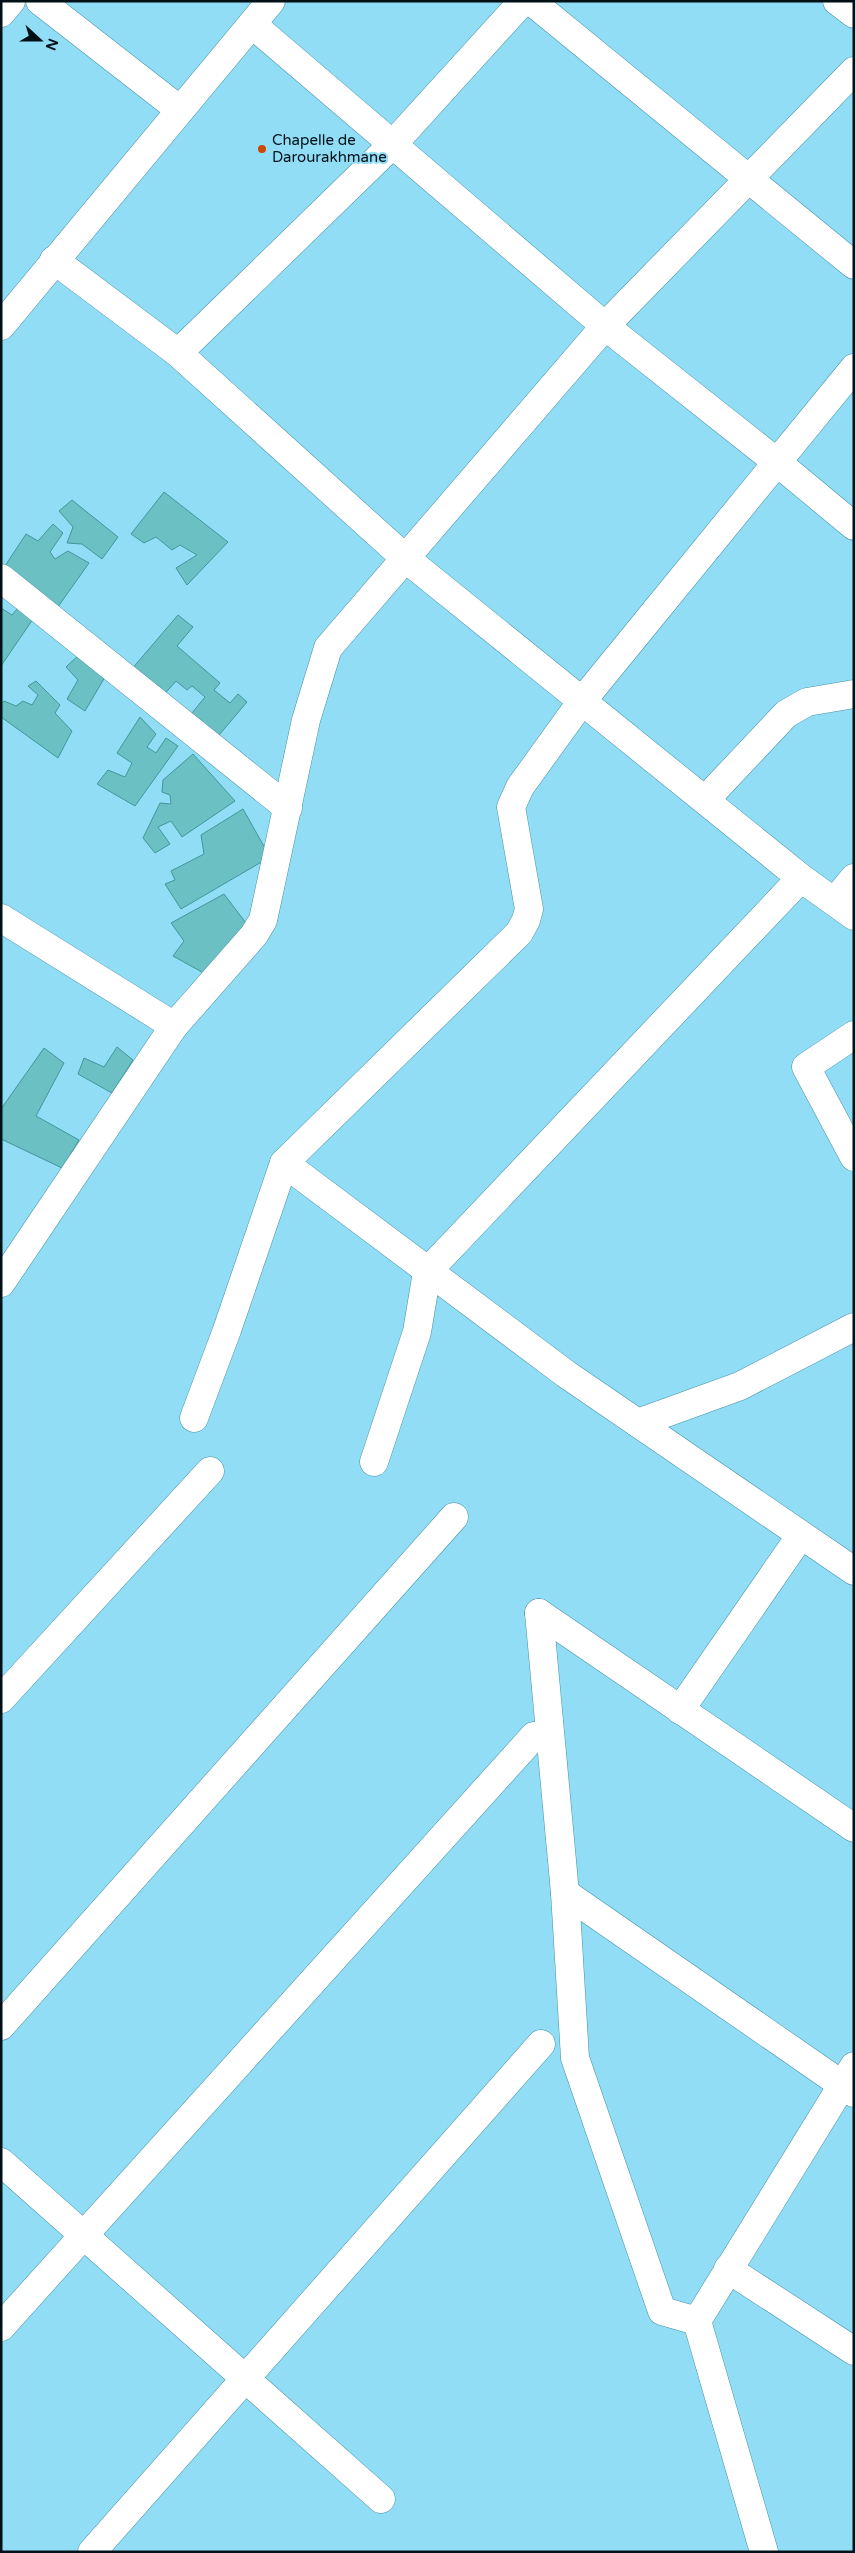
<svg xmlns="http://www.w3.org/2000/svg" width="855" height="2553" viewBox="0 0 855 2553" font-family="'Varela Round',sans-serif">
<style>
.building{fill:#6bc0c4;stroke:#41979b}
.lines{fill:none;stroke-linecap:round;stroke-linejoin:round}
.minor-casing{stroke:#4592a8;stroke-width:29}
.minor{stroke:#fff;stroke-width:28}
.poi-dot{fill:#cd4707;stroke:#91ddf5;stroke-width:2}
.labels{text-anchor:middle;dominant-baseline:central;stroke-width:4;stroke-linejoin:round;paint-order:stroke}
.poi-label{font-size:15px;fill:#001017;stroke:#91ddf5;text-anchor:start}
</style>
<rect width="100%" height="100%" fill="#91ddf5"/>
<!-- building -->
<g class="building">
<path d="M164,492L228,542L187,585L176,568L197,555L180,545L172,550L156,537L144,543L131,534Z"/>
<path d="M72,500L118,537L102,559L82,544L67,543L73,527L59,511Z"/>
<path d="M53,524L63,533L50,552L55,559L68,551L89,563L55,611L5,566L26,534L38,541Z"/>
<path d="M1,608L12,615L18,608L33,619L1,666Z"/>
<path d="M178,615L193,627L177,646L220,683L214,690L230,703L238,694L247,702L214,741L188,718L205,697L192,686L187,690L176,681L162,697L131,670Z"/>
<path d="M80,654L105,677L85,711L67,699L78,680L66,667Z"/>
<path d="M36,681L60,705L55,713L72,731L58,758L1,717V704L4,701L16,706L23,701L32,705L38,695L28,686Z"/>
<path d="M140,717L156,734L147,747L156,753L166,738L178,746L135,806L97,784L108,770L125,777L132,763L117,753Z"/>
<path d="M193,754L235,801L182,837L171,821L158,827L170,844L155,853L143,838L160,803L171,804L170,795L162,792L163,780Z"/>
<path d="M243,809L270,857L181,909L165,884L175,880L171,871L204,854L201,835Z"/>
<path d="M224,894L249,927L209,976L173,956L184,941L171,923Z"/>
<path d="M117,1047L133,1060L112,1093L78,1074L84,1058L104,1067Z"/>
<path d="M44,1048L64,1063L36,1116L79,1140L62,1168L1,1139V1109Z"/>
</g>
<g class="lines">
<!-- minor casing -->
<g class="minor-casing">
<g id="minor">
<path d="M40,1L180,110"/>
<path d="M531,1L854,265"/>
<path d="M837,1L854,14"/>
<path d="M1,13L11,1"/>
<path d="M253,25L605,326L778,463L854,526"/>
<path d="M54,260L178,353L405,558L801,878L854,916"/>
<path d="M1,326L271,1"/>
<path d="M178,353L393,144L523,1"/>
<path d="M1,578L288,808"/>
<path d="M706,799L786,714L807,702L854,694"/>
<path d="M835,901L854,878"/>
<path d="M1,918L174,1026"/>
<path d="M854,1035L806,1067L854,1157"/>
<path d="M284,1163L566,1374L854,1571"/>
<path d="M1,1283L174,1026L254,935L263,920L306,720L328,648L605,326L854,71"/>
<path d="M194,1418L227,1330L284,1163L519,933L526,920L529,909L511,807L520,787L582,701L854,368"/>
<path d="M638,1423L740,1386L854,1327"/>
<path d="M374,1462L417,1332L427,1272L801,878"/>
<path d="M539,1613L565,1893L575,2058L662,2311L697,2321"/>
<path d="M539,1613L854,1828"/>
<path d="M1,1699L210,1471"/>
<path d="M680,1710L801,1535"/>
<path d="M565,1893L854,2093"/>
<path d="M1,2026L454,1517"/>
<path d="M1,2162L381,2499"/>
<path d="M728,2269L854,2351"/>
<path d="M1,2327L534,1736"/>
<path d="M92,2552L541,2044"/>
<path d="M764,2552L697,2321L854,2066"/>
</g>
</g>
<!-- minor -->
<use href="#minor" class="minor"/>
</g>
<!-- markers -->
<circle class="poi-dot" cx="262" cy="149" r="5"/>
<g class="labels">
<!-- poi labels -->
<g class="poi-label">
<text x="272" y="140">Chapelle de<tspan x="272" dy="17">Darourakhmane</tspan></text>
</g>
</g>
<!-- border -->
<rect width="855" height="2553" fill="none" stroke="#001017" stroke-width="5"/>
<!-- north arrow -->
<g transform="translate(40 40) rotate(111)" stroke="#91ddf5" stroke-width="4" paint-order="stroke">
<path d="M0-4L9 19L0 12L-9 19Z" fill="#001017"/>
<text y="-8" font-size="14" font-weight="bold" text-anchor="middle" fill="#001017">N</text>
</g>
</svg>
